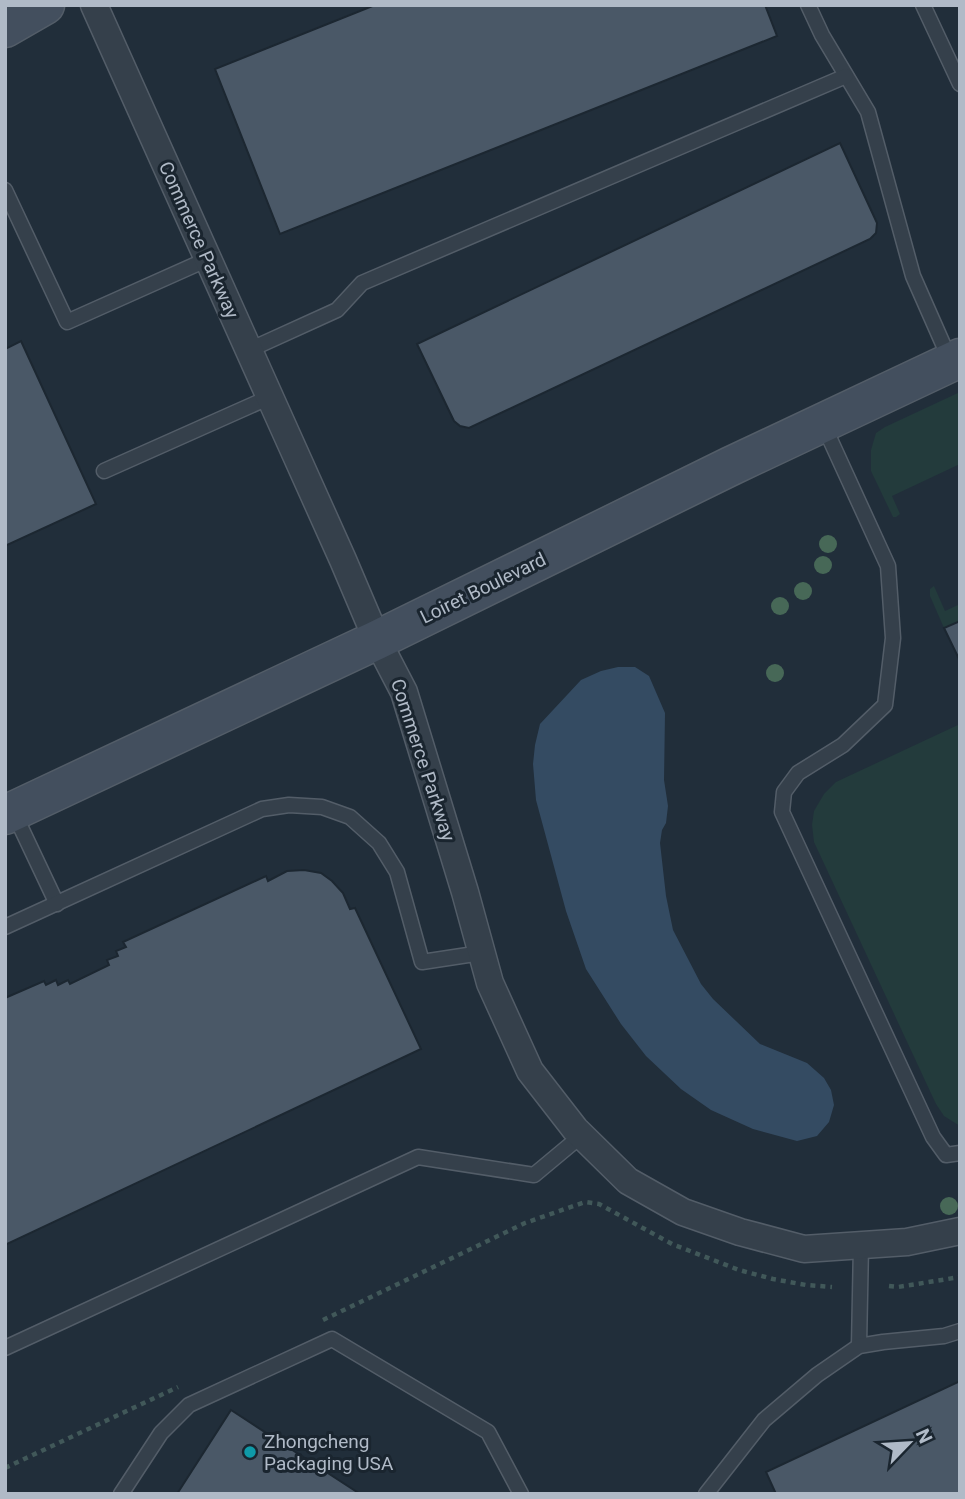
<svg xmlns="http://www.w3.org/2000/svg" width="965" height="1499" viewBox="0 0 965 1499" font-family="Roboto,sans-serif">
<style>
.green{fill:#233b3c}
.water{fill:#344b62}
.building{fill:#4a5867;stroke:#1c2731;stroke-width:2}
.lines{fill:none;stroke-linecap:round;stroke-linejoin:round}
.lane-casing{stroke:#535d68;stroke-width:17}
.street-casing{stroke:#535d68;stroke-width:29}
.secondary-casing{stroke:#535d68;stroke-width:41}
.path{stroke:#415859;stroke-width:4.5;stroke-dasharray:5 5;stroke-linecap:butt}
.lane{stroke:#35404b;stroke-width:14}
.street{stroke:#35404b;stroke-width:26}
.secondary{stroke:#434f5e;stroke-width:38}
.tree{fill:#476857}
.culture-dot{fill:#0f9aa8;stroke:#1a252f;stroke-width:2.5}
.labels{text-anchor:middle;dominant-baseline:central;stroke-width:6;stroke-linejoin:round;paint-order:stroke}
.street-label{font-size:19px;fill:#b0bac7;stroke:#1a252f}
.poi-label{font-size:19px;fill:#b0bac7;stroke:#1a252f;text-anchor:start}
</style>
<rect width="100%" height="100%" fill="#212e3a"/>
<!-- green -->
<g class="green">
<path d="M960,392V464L892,496L900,514L896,517H893L871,471V450L876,433L885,427Z"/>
<path d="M934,586L945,611L960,604V621L944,628L930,596V589Z"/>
<path d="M960,724V1126L944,1116L936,1104L814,842L812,825L814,811L824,794L836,782Z"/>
</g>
<!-- water -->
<path class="water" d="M618,667H635L649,676L665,713L664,780L668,806L666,823L662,830L660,843L666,896L673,930L701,984L713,999L760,1044L807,1063L824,1078L831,1090L834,1105L829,1122L817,1136L797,1141L753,1129L711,1110L681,1089L646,1056L621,1024L586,969L566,911L536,800L533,764L535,745L540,724L581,680L601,671Z"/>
<!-- building -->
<g class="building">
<path d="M375,5H765L777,36L280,234L215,69Z"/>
<path d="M840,143L877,223L876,233L870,239L469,428L460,426L454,421L417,344Z"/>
<path d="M21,341L96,504L5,546V349Z"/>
<path d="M960,621V661L944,628Z"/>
<path d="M304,870L321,873L332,881L343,893L350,909L355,908L421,1049L5,1245V998L44,981L46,985L56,980L58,985L68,980L70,984L109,965L107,960L118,956L116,951L126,947L123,942L266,876L268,881L287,871Z"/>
<path d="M960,1381V1494H776L766,1472Z"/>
<path d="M231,1410L360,1494H177Z"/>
</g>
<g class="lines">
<!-- lane casing -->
<g class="lane-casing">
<g id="lane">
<path d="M808,5L822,35L868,112L913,276L950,360"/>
<path d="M923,5L960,84"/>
<path d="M5,190L67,322L208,259"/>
<path d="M249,350L337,310L362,283L846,76"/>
<path d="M823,424L888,566L893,638L885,705L843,745L798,773L784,792L782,812L933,1137L946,1155L960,1153"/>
<path d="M104,471L270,397"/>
<path d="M14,813L57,904"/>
<path d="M5,927L262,809L289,805L322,807L350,817L379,843L397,872L422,962L481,953"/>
<path d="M859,1346L861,1245"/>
<path d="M5,1348L418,1157L534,1175L582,1135"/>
<path d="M121,1494L161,1433L189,1405L332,1339L488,1432L521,1494"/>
<path d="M706,1494L764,1420L817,1375L859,1346L883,1342L944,1336L960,1331"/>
</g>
</g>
<!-- street casing -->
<g class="street-casing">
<path id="street" d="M94,5L343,560L377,640L404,692L465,892L490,983L530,1071L575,1129L628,1181L683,1212L740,1232L804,1249L907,1242L960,1231"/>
</g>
<!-- secondary casing -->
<g class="secondary-casing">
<g id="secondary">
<path d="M5,28L45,5"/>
<path d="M5,815L377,640L731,466L960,358"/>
</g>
</g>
<!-- path -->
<g class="path">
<path d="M889,1286L898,1287L960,1277"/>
<path d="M323,1320L525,1223L585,1202L599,1204L672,1244L739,1270L773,1279L806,1285L832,1287"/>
<path d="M5,1468L178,1387"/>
</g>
<!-- lane -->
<use href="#lane" class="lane"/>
<!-- street -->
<use href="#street" class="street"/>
<!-- secondary -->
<use href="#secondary" class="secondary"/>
</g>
<!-- trees -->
<g class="tree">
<circle cx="828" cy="544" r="9"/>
<circle cx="823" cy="565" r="9"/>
<circle cx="803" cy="591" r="9"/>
<circle cx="780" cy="606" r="9"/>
<circle cx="775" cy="673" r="9"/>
<circle cx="949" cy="1206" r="9"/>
</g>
<!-- markers -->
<circle class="culture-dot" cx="250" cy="1452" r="7"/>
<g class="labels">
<!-- street labels -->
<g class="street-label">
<text transform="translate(199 240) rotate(66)">Commerce Parkway</text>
<text transform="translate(483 588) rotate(-26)">Loiret Boulevard</text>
<text transform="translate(423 760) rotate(72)">Commerce Parkway</text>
</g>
<!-- poi labels -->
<g class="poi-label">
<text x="264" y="1441">Zhongcheng<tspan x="264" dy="22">Packaging USA</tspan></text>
</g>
</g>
<!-- border -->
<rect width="965" height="1499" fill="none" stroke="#b0bac7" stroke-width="14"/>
<!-- north arrow -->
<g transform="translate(909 1443) rotate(65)" stroke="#1a252f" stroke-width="5" paint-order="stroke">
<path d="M0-5L12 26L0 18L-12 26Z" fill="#b0bac7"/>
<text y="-10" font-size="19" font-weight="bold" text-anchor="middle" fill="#b0bac7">N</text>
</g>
</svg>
